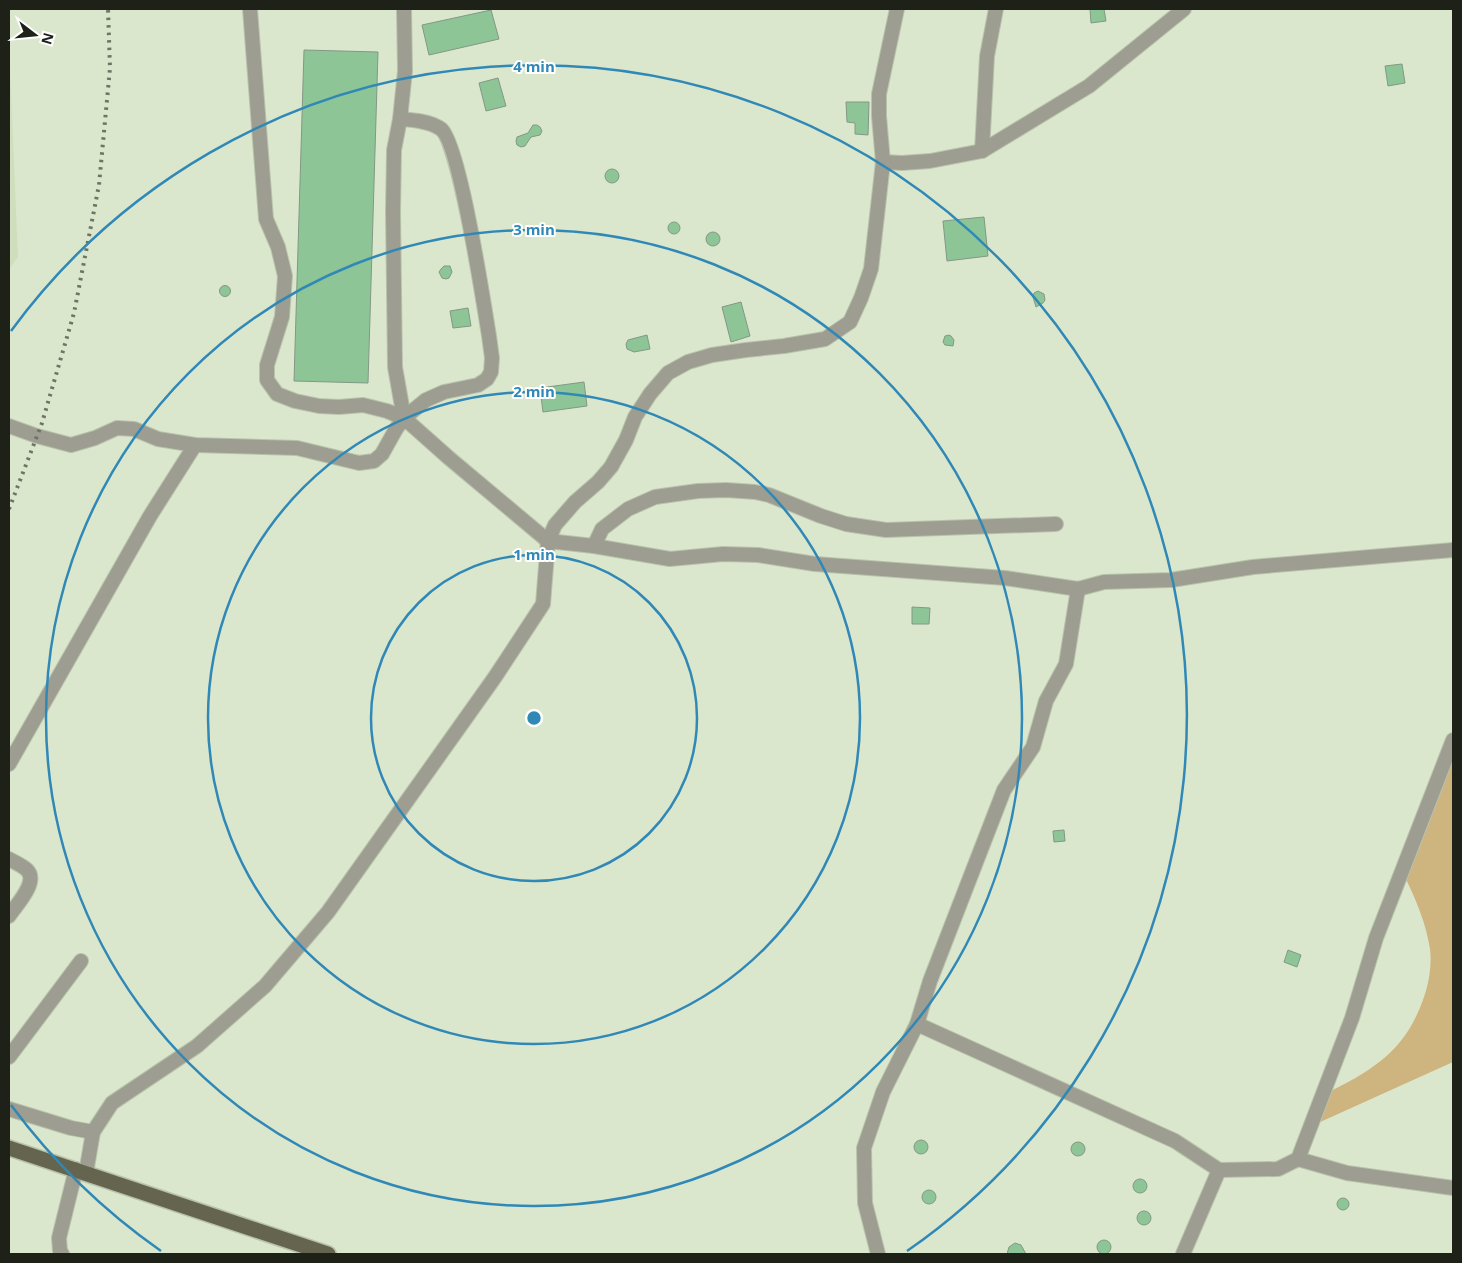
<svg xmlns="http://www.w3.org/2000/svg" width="1462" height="1263" viewBox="0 0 1462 1263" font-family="'Open Sans',sans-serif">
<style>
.built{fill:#cfdfbe}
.green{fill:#ceb47f}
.building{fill:#8ec597;stroke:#829885}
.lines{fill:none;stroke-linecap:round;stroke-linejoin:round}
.minor-casing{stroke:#b9c3ac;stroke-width:16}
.major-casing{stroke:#b9c3ac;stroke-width:18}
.minor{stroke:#9d9d91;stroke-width:14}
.major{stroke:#64644f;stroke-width:15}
.rail{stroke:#6c7464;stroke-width:4;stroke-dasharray:2.5 5;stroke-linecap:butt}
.ring{fill:none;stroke:#3088b7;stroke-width:2.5}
.centre{fill:#3088b7;stroke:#fff;stroke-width:2.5}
.ring-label{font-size:15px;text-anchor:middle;font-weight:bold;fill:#3088b7;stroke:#fff;stroke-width:4;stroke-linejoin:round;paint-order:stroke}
</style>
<rect width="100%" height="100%" fill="#dbe7cd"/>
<!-- built -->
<path class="built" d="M9,42L18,257L9,269Z"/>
<!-- green -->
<path class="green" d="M1453,753V1062L1318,1123L1327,1093C1375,1069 1406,1050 1424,997C1429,983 1432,964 1430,949C1426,923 1416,900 1405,877Z"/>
<!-- building -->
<g class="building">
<path d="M1090,9H1104L1106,21L1091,23Z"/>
<path d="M491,10L499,39L429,55L422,25Z"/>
<path d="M304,50L378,52L368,383L294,381Z"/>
<path d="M1402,64L1405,83L1388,86L1385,66Z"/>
<path d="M498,78L506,106L486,111L479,83Z"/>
<path d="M846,102H869L868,135L855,134V123L847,122Z"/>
<path d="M533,125H537L540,127L542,131L540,135L531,137L525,146L521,147L517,145L516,141L517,137L528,133Z"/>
<circle cx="612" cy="176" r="7"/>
<path d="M984,217L988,256L947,261L943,221Z"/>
<circle cx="674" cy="228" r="6"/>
<circle cx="713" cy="239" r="7"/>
<path d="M444,266H450L452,272L449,278L446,279L442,278L439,272L441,269Z"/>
<circle cx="225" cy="291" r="5.5"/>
<path d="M1038,291L1044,294L1045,300L1043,303L1036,307L1033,297L1034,293Z"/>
<path d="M741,302L750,336L731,342L722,307Z"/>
<path d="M468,308L471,326L453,328L450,311Z"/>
<path d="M647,335L650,349L634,352L627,349L626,344L628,340Z"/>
<path d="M949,335L951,336L954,340L953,346L945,345L943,342L945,336Z"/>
<path d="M584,382L587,406L543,412L540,388Z"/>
<path d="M912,607L930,608L929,624H912Z"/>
<path d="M1064,830L1065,841L1054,842L1053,831Z"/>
<path d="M1288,950L1301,955L1297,967L1284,962Z"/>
<circle cx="921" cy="1147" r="7"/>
<circle cx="1078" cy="1149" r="7"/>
<circle cx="1140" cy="1186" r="7"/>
<circle cx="929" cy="1197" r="7"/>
<circle cx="1343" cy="1204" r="6"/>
<circle cx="1144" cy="1218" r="7"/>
<circle cx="1104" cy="1247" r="7"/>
<path d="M1015,1243L1021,1245L1026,1254H1007L1009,1247Z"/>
</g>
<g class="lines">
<!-- minor casing -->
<g class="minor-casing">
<g id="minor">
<path d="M250,9L266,219L278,247L285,276L282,317L267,365V380L277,394L295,401L319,406L339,407L363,405L387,411L404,418L449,458L548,541L594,546L670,559L723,554L758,555L815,564L1005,578L1078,589L1104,582L1171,580L1253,567L1453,550"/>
<path d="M404,9L405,71L400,119L394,150L393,212L395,367L404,418"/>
<path d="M982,151L987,56L996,9"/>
<path d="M883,162L902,163L930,161L982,151L1089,86L1184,9"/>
<path d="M9,426L37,436L71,445L95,438L117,428L134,429L158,439L195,445L297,448L359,463L374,461L382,454L396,429L404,418L426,400L444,392L478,385L487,379L491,372L492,358L489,336C484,305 459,142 441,129C430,121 413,120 400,119"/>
<path d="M594,546L602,529L628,509L655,497L698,491L726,490L755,492L769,495L821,516L846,524L886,530L1056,524"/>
<path d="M9,764L150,516L195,445"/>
<path d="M9,859C14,862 22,865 27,870C39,882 16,905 9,916"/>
<path d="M917,1024L1175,1141L1219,1170L1278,1169L1298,1159L1352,1018L1376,938L1453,740"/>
<path d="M9,1057L81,961"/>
<path d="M9,1109L71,1128L93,1132"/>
<path d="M1298,1159L1347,1173L1453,1188"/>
<path d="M86,1173L93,1132L112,1103L197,1046L265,986L328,912L495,677L543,604L548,541L555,525L575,502L598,482L611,467L626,440L635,417L650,394L668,373L688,362L712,355L746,350L784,346L825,339L850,322L861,298L871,269L883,162L879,116V94L897,9"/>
<path d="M62,1254L60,1251L59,1238L76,1169"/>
<path d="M878,1254L865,1203L864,1148L883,1092L917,1024L930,981L1004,790L1033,747L1046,701L1066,664L1078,589"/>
<path d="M1183,1254L1219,1170"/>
</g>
</g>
<!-- major casing -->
<g class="major-casing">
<path id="major" d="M9,1148L328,1254"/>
</g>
<!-- minor -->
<use href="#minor" class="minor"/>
<!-- major -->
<use href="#major" class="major"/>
<!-- rail -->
<path class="rail" d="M9,509L42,423L74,313L99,185L110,68L108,9"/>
</g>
<!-- distance rings -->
<g class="ring">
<circle cx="534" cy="718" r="163"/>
<circle cx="534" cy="718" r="326"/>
<circle cx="534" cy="718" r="488"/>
<path d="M161 1251A651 651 0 0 1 11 1105M11 331A651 651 0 1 1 907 1251"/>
</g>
<circle cx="534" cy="718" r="8" class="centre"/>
<g class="ring-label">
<text x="534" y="72">4 min</text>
<text x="534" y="235">3 min</text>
<text x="534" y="397">2 min</text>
<text x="534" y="560">1 min</text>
</g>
<!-- border -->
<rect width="1462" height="1263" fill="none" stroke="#1d2118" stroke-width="20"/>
<!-- north arrow -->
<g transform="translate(35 35) rotate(106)" stroke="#ffffff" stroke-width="4" paint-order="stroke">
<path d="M0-4L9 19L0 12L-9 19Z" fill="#1d2118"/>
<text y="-8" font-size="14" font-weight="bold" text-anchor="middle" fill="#1d2118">N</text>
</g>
</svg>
